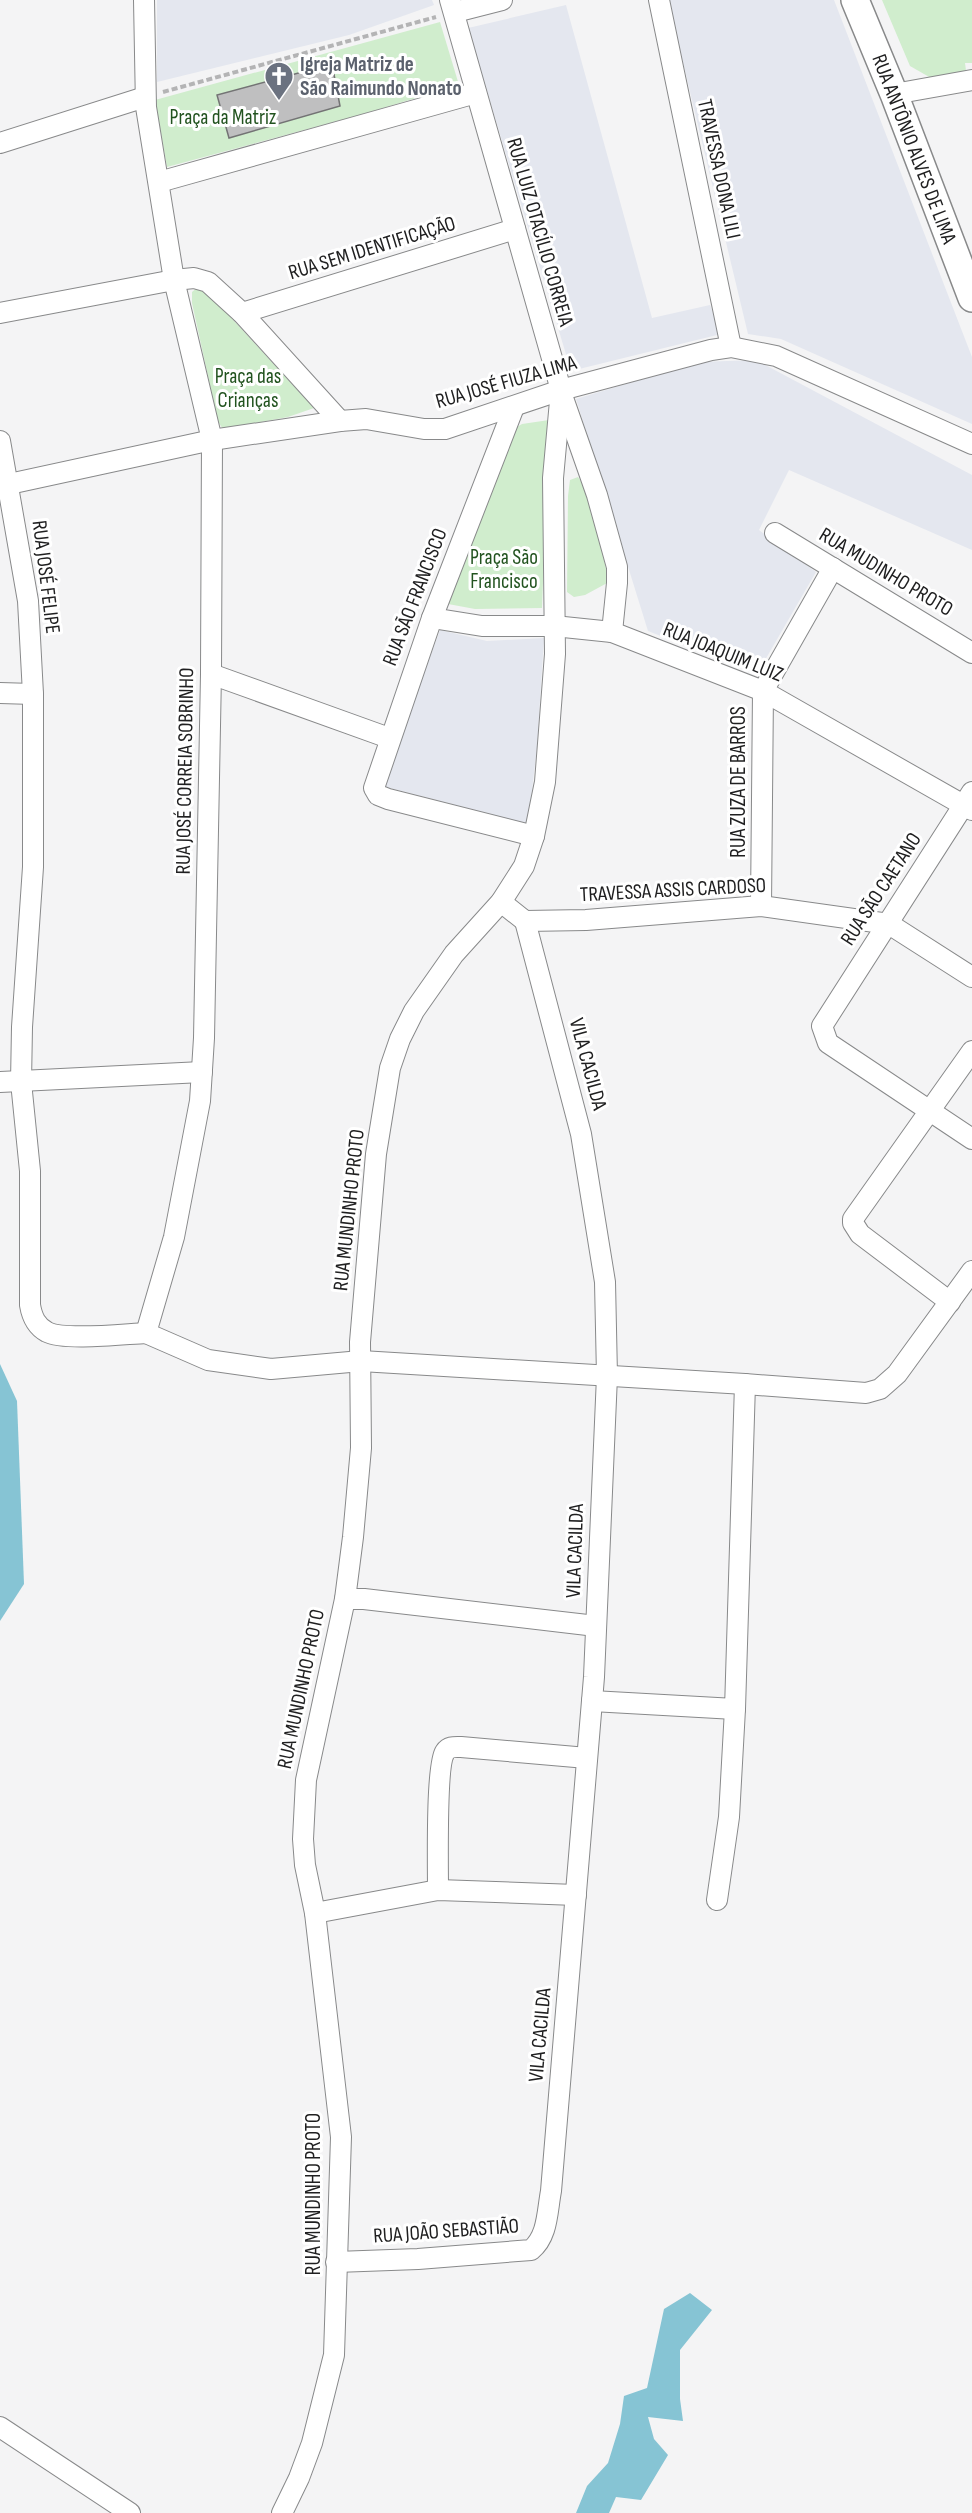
<svg xmlns="http://www.w3.org/2000/svg" width="972" height="2513" viewBox="0 0 972 2513" font-family="'Sofia Sans Condensed',sans-serif">
<style>
.built{fill:#e4e7ef}
.green{fill:#d0edcd}
.water{fill:#86c4d4}
.building{fill:#bfbfc0;stroke:#737374;stroke-width:1.5}
.lines{fill:none;stroke-linecap:round;stroke-linejoin:round}
.street-casing{stroke:#88898a;stroke-width:22}
.secondary-casing{stroke:#88898a;stroke-width:30}
.path{stroke:#b4b4b5;stroke-width:4;stroke-dasharray:6 3;stroke-linecap:butt}
.street{stroke:#fff;stroke-width:20}
.secondary{stroke:#fff;stroke-width:27}
.labels{text-anchor:middle;dominant-baseline:central;stroke-width:6;stroke-linejoin:round;paint-order:stroke}
.worship-label{font-size:21px;font-weight:bold;fill:#5b616d;stroke:#fff;text-anchor:start}
.park-label{font-size:21px;fill:#22531f;stroke:#fff}
.street-label{font-size:21px;fill:#202021;stroke:#fff}
</style>
<rect width="100%" height="100%" fill="#f4f4f5"/>
<!-- built -->
<g class="built">
<path d="M157,0H432L434,5L349,35L157,82Z"/>
<path d="M668,0H834L972,357V424L781,339L748,334Z"/>
<path d="M566,5L652,318L710,305L721,334L571,371L468,28Z"/>
<path d="M756,360L972,475V550L789,470L759,530L816,572L757,674L648,631L576,399L699,362Z"/>
<path d="M440,630L487,641L544,638L537,747L528,824L382,786Z"/>
</g>
<!-- green -->
<g class="green">
<path d="M882,0H972V63H965L967,78H931L910,66Z"/>
<path d="M440,22L459,85L360,115L167,167L155,100Z"/>
<path d="M198,287L204,288L314,408L288,417L223,429L218,422L192,303V292Z"/>
<path d="M549,420L542,608L475,609L448,604L512,430L522,424Z"/>
<path d="M578,477C593,495 603,557 609,582L585,595L574,597L567,592L568,496L570,480Z"/>
</g>
<!-- water -->
<g class="water">
<path d="M0,1364L17,1401L24,1584L0,1621Z"/>
<path d="M690,2293L712,2310L680,2350V2399L683,2421L648,2417L654,2439L668,2455L641,2500L616,2497L609,2513H576L587,2486L608,2463L620,2424L624,2396L647,2388L664,2309Z"/>
</g>
<!-- building -->
<path class="building" d="M332,64L340,106L229,138L217,95Z"/>
<g class="lines">
<!-- street casing -->
<g class="street-casing">
<g id="street">
<path d="M144,0L146,107L174,280L212,440L211,674L204,1038L200,1101L174,1237L146,1333L208,1360L271,1369L361,1361L745,1384L866,1393L880,1389L897,1374L972,1271"/>
<path d="M659,0L731,347"/>
<path d="M455,12L502,0"/>
<path d="M894,94L972,80"/>
<path d="M0,143L145,97"/>
<path d="M159,182L476,93"/>
<path d="M0,313L174,280L194,278L208,282L242,313L340,421"/>
<path d="M242,313L515,229"/>
<path d="M563,398L597,495L617,567V583L612,632"/>
<path d="M514,407L432,618L374,788L378,795L388,799L534,836"/>
<path d="M0,441L28,601L33,694V867L22,1027L21,1082L30,1171V1305C32,1317 36,1326 47,1332C65,1341 124,1334 146,1333"/>
<path d="M0,486L212,440L340,421L366,419L424,429H445L561,390L711,350L731,347L776,356L972,444"/>
<path d="M775,533L972,653"/>
<path d="M432,618L482,626H554L612,632L763,691L972,810"/>
<path d="M211,674L389,738"/>
<path d="M0,693L33,694"/>
<path d="M972,792L822,1026L828,1043L972,1139"/>
<path d="M501,902L525,921L586,920L761,906L889,924L972,977"/>
<path d="M761,906L763,691L833,568"/>
<path d="M0,1082L202,1072"/>
<path d="M950,1302L860,1234L853,1223V1219L972,1051"/>
<path d="M345,1599H364L596,1626"/>
<path d="M592,1701L735,1709L745,1384"/>
<path d="M438,1890C438,1868 436,1765 445,1752C449,1746 455,1747 461,1747L587,1758"/>
<path d="M717,1900L729,1817L735,1709"/>
<path d="M315,1913L438,1890L576,1895"/>
<path d="M336,2262L418,2259L531,2250C548,2236 547,2212 551,2191L594,1677L607,1376L605,1282L581,1134L525,921"/>
<path d="M0,2427L130,2513"/>
<path d="M282,2513L299,2478L312,2443L334,2355L341,2137L315,1913L305,1865L303,1839L306,1780L345,1599L353,1537L361,1448L360,1342L376,1154L390,1068L400,1039L414,1011L454,954L501,902L524,866L534,836L545,782L555,654L553,478L561,390L450,0"/>
</g>
</g>
<!-- secondary casing -->
<g class="secondary-casing">
<path id="secondary" d="M855,0L894,94L972,298"/>
</g>
<!-- path -->
<path class="path" d="M163,92L436,17"/>
<!-- street -->
<use href="#street" class="street"/>
<!-- secondary -->
<use href="#secondary" class="secondary"/>
</g>
<!-- icons -->
<defs>
<g id="church-pin" transform="scale(1.5)"><path d="M0 17L-7.5 6A9.5 9.5 0 1 1 7.5 6Z" fill="#6b7280" stroke="#fff"/><path d="M-1.2-6h2.4v3.5h3.3v2.4h-3.3V6h-2.4V-.1h-3.3v-2.4h3.3Z" fill="#fff"/></g>
</defs>
<g fill-rule="evenodd">
<use href="#church-pin" x="279" y="76"/>
</g>
<g class="labels">
<!-- worship labels -->
<g class="worship-label">
<text x="300" y="64">Igreja Matriz de<tspan x="300" dy="24">São Raimundo Nonato</tspan></text>
</g>
<!-- park labels -->
<g class="park-label">
<text x="223" y="117">Praça da Matriz</text>
<text x="248" y="376">Praça das<tspan x="248" dy="24">Crianças</tspan></text>
<text x="504" y="557">Praça São<tspan x="504" dy="24">Francisco</tspan></text>
</g>
<!-- street labels -->
<g class="street-label">
<text transform="translate(914 149) rotate(69)">RUA ANTÔNIO ALVES DE LIMA</text>
<text transform="translate(719 169) rotate(78)">TRAVESSA DONA LILI</text>
<text transform="translate(540 232) rotate(74)">RUA LUIZ OTACÍLIO CORREIA</text>
<text transform="translate(372 248) rotate(-17)">RUA SEM IDENTIFICAÇÃO</text>
<text transform="translate(506 382) rotate(-16)">RUA JOSÉ FIUZA LIMA</text>
<text transform="translate(886 572) rotate(31)">RUA MUDINHO PROTO</text>
<text transform="translate(46 577) rotate(83)">RUA JOSÉ FELIPE</text>
<text transform="translate(415 597) rotate(-69)">RUA SÃO FRANCISCO</text>
<text transform="translate(723 652) rotate(22)">RUA JOAQUIM LUIZ</text>
<text transform="translate(185 771) rotate(-89)">RUA JOSÉ CORREIA SOBRINHO</text>
<text transform="translate(738 782) rotate(-90)">RUA ZUZA DE BARROS</text>
<text transform="translate(881 889) rotate(-57)">RUA SÃO CAETANO</text>
<text transform="translate(673 890) rotate(-3)">TRAVESSA ASSIS CARDOSO</text>
<text transform="translate(588 1064) rotate(75)">VILA CACILDA</text>
<text transform="translate(349 1210) rotate(-84)">RUA MUNDINHO PROTO</text>
<text transform="translate(575 1551) rotate(-88)">VILA CACILDA</text>
<text transform="translate(301 1689) rotate(-78)">RUA MUNDINHO PROTO</text>
<text transform="translate(540 2035) rotate(-85)">VILA CACILDA</text>
<text transform="translate(313 2194) rotate(-90)">RUA MUNDINHO PROTO</text>
<text transform="translate(446 2231) rotate(-4)">RUA JOÃO SEBASTIÃO</text>
</g>
</g>
</svg>
